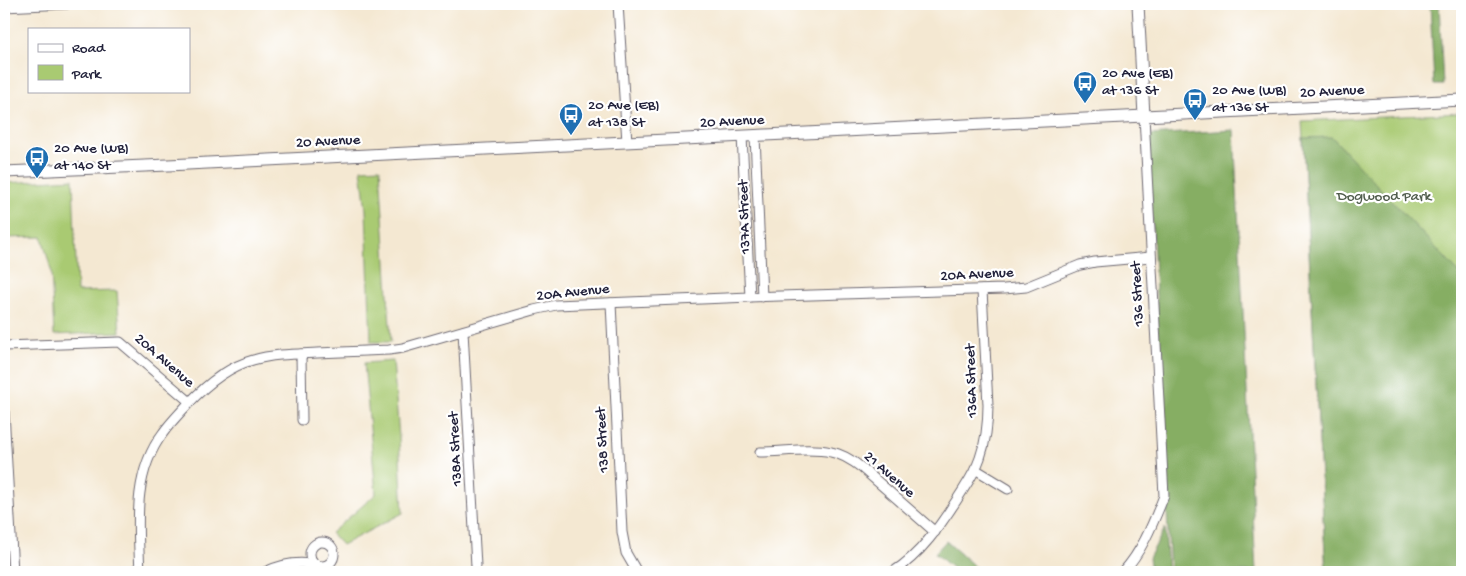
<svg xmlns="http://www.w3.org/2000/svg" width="1466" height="576" viewBox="0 0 1466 576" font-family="'Gochi Hand',sans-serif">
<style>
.green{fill:#a9ca72;stroke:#667656}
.forest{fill:#86ae64;stroke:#546850}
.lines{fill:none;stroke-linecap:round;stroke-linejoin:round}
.minor-casing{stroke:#6c6770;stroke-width:11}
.tertiary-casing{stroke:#6c6770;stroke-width:13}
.minor{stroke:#fff;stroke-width:9}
.tertiary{stroke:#fff;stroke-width:11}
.labels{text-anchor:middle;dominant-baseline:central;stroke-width:4.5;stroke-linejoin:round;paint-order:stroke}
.poi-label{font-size:15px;fill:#22223b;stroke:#fff;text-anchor:start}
.street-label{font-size:15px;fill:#22223b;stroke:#fff}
.park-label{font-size:15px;fill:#515d4e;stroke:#fff}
</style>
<rect width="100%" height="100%" fill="#fff"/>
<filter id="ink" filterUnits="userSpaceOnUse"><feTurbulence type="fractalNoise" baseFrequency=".02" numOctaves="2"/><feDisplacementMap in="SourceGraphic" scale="10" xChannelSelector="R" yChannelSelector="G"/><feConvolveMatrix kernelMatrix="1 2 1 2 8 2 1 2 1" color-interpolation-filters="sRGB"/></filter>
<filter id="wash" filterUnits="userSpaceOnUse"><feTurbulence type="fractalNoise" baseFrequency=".0096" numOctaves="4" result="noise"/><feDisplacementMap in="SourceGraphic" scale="20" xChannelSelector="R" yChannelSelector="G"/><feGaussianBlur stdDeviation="1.12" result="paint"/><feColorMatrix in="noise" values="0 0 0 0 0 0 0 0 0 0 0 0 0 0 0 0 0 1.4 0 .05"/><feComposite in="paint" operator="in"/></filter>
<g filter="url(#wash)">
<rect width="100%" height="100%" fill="#f4e8d2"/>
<!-- green -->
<g class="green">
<path d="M1462,113V572H1326L1302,121Z"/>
<path d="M380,168L391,342H371L366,210L361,169Z"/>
<path d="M73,179L77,292L117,291L120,332L54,335L51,270L42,237L4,238V183Z"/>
<path d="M393,361L399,437L403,513L342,545L331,533L376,494L364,363Z"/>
</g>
<!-- forest -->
<g class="forest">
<path d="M1430,4H1439L1443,85H1434Z"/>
<path d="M1234,130L1256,572H1170L1148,135Z"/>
<path d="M1332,137L1462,276V572H1326L1303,138Z"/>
<path d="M1165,528L1168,572H1151L1149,558Z"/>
<path d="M946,541L981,572H957L935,553Z"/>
</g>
</g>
<g filter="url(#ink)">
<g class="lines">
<!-- minor casing -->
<g class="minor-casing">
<g id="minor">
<path d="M618,4L627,142"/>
<path d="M4,7L67,4"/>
<path d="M742,136L750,297"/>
<path d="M755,136L762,297"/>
<path d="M611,303L622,532L626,553L637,572"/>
<path d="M463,331L476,566"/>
<path d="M4,346L120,342L190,402"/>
<path d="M301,354L302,420"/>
<path d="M4,411L13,572"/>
<path d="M760,452C782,452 810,447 831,452C843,454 853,461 862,468L935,532"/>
<path d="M975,469L1008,489"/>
<circle cx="322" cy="554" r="12"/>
<path d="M140,572C138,525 132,474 163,433C170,423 179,414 188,404C206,385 227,367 253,360C274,354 296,354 317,353C341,352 365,351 389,350L403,348L534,310L556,305L750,297L1004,289L1026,287L1080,265L1095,262L1151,257"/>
<path d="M265,572C282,564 298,561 316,565L320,572"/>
<path d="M893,572C921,554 940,526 958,498C966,485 975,473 980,458C986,441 988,424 988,405L982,290"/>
<path d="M1123,572C1143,550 1153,523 1164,496L1144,116"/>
</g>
</g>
<!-- tertiary casing -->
<g class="tertiary-casing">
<g id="tertiary">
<path d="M1138,4L1144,116"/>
<path d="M4,172L168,165L1462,100"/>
</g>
</g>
<!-- minor -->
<use href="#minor" class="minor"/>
<!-- tertiary -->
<use href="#tertiary" class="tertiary"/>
</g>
</g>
<!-- icons -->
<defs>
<g id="bus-pin" transform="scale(1.25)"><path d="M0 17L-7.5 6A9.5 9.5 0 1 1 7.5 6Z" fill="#1f6fb2" stroke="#fff"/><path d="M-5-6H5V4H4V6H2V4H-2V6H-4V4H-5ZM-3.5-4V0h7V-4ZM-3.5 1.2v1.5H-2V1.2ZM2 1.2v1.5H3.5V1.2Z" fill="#fff"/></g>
</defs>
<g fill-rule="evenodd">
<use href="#bus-pin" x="1085" y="83"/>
<use href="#bus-pin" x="1195" y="100"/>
<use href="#bus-pin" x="571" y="115"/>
<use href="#bus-pin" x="37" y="158"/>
</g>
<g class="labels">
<!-- poi labels -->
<g class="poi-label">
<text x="1102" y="74">20 Ave (EB)<tspan x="1102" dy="17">at 136 St</tspan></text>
<text x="1212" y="91">20 Ave (WB)<tspan x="1212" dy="17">at 136 St</tspan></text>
<text x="588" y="106">20 Ave (EB)<tspan x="588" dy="17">at 138 St</tspan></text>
<text x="54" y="149">20 Ave (WB)<tspan x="54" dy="17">at 140 St</tspan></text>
</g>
<!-- street labels -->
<g class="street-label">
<text transform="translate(1332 92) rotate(-3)">20 Avenue</text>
<text transform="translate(732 122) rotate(-3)">20 Avenue</text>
<text transform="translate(328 142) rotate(-3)">20 Avenue</text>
<text transform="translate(745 217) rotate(-92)">137A Street</text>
<text transform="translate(977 275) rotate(-3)">20A Avenue</text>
<text transform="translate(573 293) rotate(-6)">20A Avenue</text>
<text transform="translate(1138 294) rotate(-93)">136 Street</text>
<text transform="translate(164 361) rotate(41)">20A Avenue</text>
<text transform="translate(972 381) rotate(-92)">136A Street</text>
<text transform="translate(603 440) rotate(-93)">138 Street</text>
<text transform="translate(456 449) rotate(-93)">138A Street</text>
<text transform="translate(889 475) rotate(41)">21 Avenue</text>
</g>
<!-- park labels -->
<g class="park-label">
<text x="1384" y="197">Dogwood Park</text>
</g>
</g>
<!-- margin -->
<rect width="1466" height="576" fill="none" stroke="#fff" stroke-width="20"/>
<!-- legend -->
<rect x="28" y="28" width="162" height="65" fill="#ffffff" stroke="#a7a7b1"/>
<rect x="38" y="44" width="25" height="8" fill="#ffffff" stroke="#a7a7b1"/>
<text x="72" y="52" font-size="15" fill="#22223b">Road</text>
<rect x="38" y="65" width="25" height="15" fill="#a9ca72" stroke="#a7a7b1"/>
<text x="72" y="78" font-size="15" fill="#22223b">Park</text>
</svg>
